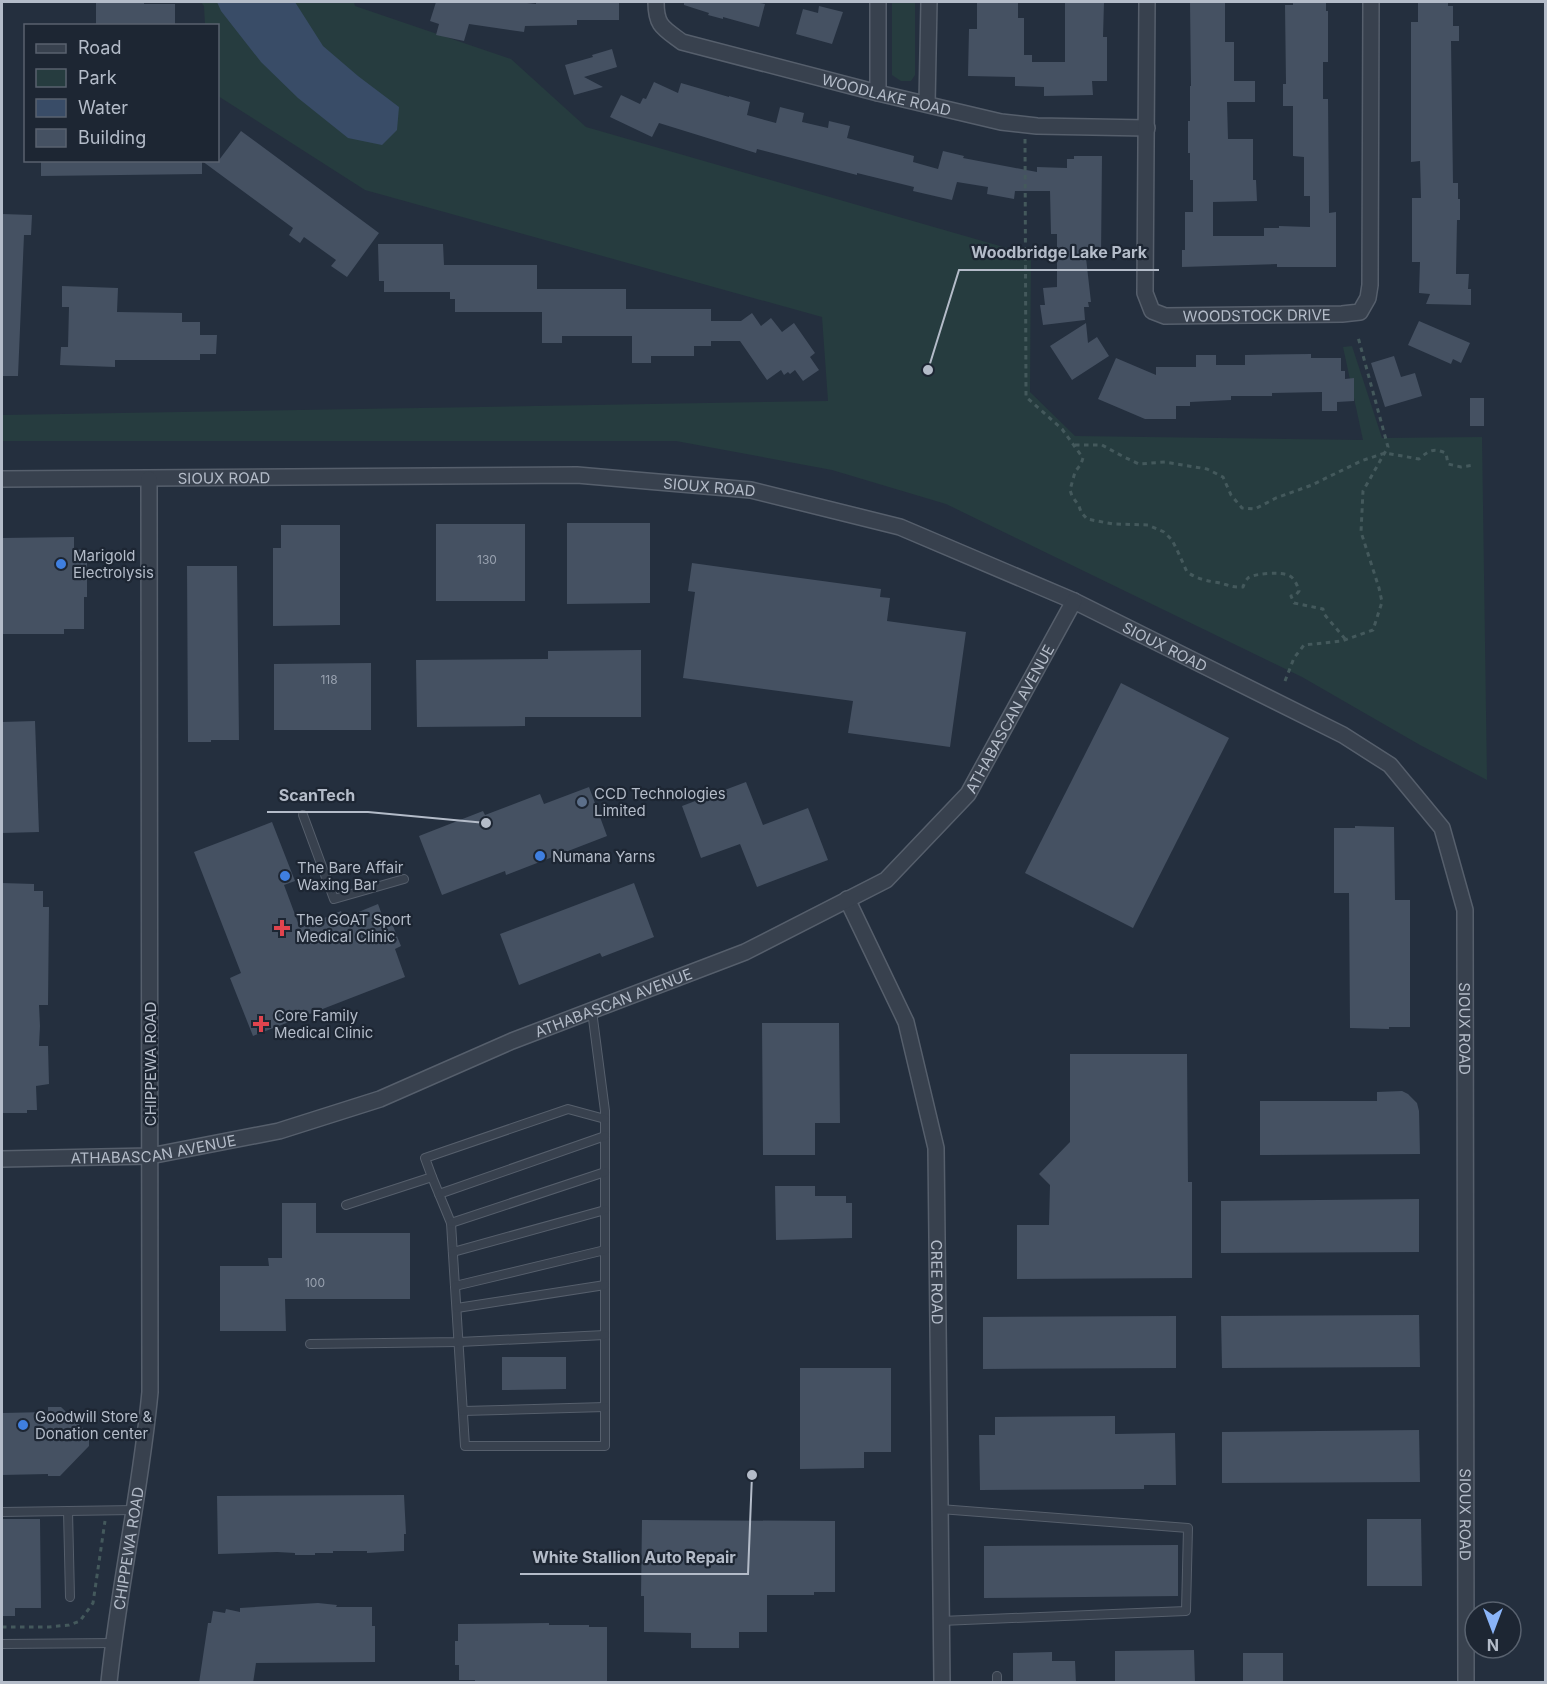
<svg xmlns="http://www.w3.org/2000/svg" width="1547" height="1684" viewBox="0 0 1547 1684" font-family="Inter,sans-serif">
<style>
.green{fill:#263c3f}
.water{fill:#394c67}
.building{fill:#455162}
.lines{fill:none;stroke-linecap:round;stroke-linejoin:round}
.lane-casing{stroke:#565f6c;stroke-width:10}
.street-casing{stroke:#565f6c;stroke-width:18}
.path{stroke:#44595c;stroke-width:3;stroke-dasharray:4.5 4.5;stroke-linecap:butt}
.lane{stroke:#38414e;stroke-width:8}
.street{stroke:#38414e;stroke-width:15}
.shop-dot{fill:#3f7fe0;stroke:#1d2633;stroke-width:2}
.service-dot{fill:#5c6f8a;stroke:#1d2633;stroke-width:2}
.health-dot{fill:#e0444e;stroke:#1d2633;stroke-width:2}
.labels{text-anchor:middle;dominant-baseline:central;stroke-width:4.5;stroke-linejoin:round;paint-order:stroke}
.number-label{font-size:12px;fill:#98a1af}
.street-label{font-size:15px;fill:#b4bcc9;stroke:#1d2633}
.poi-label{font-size:15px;fill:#b4bcc9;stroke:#1d2633;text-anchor:start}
.leader{fill:none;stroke:#b4bcc9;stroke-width:2}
.callout-dot{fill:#b4bcc9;stroke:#1d2633;stroke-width:2}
.callout-label{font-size:16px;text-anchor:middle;font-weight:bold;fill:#b4bcc9;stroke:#1d2633;stroke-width:4.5;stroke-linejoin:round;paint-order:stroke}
</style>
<rect width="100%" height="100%" fill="#242f3e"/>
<!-- green -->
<g class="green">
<path d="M201,2H354L355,6L511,59L586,127L1031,255L1030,392L1075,436L1363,440L1343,347L1352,346L1382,438L1482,437L1487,780L1420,745L1302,677L946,504L832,470L676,441H2V415L828,401L822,317L365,190L218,96V26L205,25L204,6Z"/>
<path d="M892,2H915V75L911,81H901L892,75Z"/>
</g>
<!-- water -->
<path class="water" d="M217,2H295L323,46L358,76L399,107L397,130L382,145L348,138L298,98L261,62L221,11Z"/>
<!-- building -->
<g class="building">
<path d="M96,2H144V4H175V26H96Z"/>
<path d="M436,2H518L536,4V2H619V20H577V25L525,26L524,32L469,24L464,41L436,35L439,24L430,21Z"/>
<path d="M684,2H754L765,4L759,27L723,17V19L708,15L709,13L684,5Z"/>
<path d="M977,2H1018V18H1024V55H1032V62H1065V2H1104L1103,37H1107V81H1092L1093,95L1044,96V87L1015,86V77L968,76L969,29H977Z"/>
<path d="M1190,2H1225V42H1234V81H1255V102H1227L1228,139H1253V180H1256L1257,201L1213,202V236H1264V228H1279V226L1310,227V196H1304V157L1293,156V106H1283V84H1286L1285,5H1293V2H1326V11H1328V62H1323V99H1328L1329,213L1336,212V267H1277V264L1182,267V250H1185V212H1193V180H1190V153H1188V121H1190V86H1191Z"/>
<path d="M1418,2H1448V6H1453V26H1459V41H1451L1453,183H1458V199H1460V220H1457L1456,274H1469L1468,289H1471V305L1426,304L1430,294L1419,293L1420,262H1412V198H1421L1420,161L1411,162V22H1418Z"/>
<path d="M819,6L843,12L832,44L796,34L803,9L818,13Z"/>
<path d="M612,49L617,67L584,77L603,87L574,95L565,65L593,57L592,55Z"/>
<path d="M654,82L678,93L681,83L729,97V96L750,102L747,115L776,123L780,107L804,113L802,122L828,128L829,121L850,126L847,138L914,156L913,162L938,169L943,151L964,156L963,158L1037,172V167L1067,168V159H1074V156H1102L1101,258H1086L1091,302H1088L1089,307H1084L1085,320L1043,325L1040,305H1045L1043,288L1057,287V234H1051L1050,191H1015L1014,199L987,194L988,187L957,182L952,200L913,191L914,187L857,173V175L757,149L756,153L659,123L652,137L610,117L621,95L640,104L643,98L646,99Z"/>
<path d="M241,131L379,233L347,277L331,266L336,260L304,237L300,243L289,235L293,228L202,161V174L41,176V160H219Z"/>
<path d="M2,214L32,215L31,235H24L18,376H2Z"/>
<path d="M378,244H443L444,265H537V289H626V309H711V321H741L752,313L761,326L771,318L782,332L794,323L815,353L810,357L819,370L803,381L795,370L790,374L788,372L784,375L781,370L767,380L740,341H711V346H694V356H651V363H632V336H562V343H542V312H455V299H450V292H384V281H379Z"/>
<path d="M62,286L118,288L117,312L182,313V322H200V335H217L216,354H200V360H115V367L60,365L61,347H68L69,307H62Z"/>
<path d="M1419,321L1470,343L1461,363L1453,359L1451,364L1408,345Z"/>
<path d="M1086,323L1088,343L1097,337L1109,356L1072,380L1050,346Z"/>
<path d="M1311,354V358H1341V371H1345V379L1354,378V401L1337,402V411H1322V392L1272,393V396H1231V400L1190,402V406H1176V419H1145L1098,399L1116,358L1156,375V367H1196V355H1216V365H1245V355Z"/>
<path d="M1394,356L1401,377L1415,373L1422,396L1385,407L1371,363Z"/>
<rect x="1470" y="398" width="14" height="28"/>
<path d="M567,523H650V603L567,604Z"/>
<rect x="436" y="524" width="89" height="77"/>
<path d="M281,525H340V625L273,626V548H281Z"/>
<path d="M74,537V550L87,549V597H84V629H64V634H2V538Z"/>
<path d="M692,563L881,589L880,597L890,598L887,621L966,632L950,747L848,733L853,701L683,678L695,592L688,591Z"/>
<path d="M187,566H237L239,740H211V742H188Z"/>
<path d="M641,650V717H525V726L417,727L416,660L548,659V651Z"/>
<path d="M371,663V730H274V664Z"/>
<path d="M1121,683L1229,738L1133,928L1025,873Z"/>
<path d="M35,721L39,832L2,833V722Z"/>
<path d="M746,782L763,825L808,808L828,860L757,887L740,844L701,858L682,806Z"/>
<path d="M589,787L607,836L506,875L505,871L442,895L419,836L483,811L485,815L540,794L544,804Z"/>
<path d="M272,822L295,881L284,885L300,928L341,911L344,918L378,904L385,923L391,921L401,946L395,949L405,977L253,1036L230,978L241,973L194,852Z"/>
<path d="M1355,826L1394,827L1395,900H1410V1027H1389V1029L1350,1028L1349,893H1334V828H1355Z"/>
<path d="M2,883L34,884V891H43V907H49L48,1005H39L40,1026L39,1046H48L49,1084L36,1086L37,1110H27V1113H2Z"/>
<path d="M634,883L654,937L602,957L600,953L519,985L500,934Z"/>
<path d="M762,1023H839L840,1123H815V1155H763Z"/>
<path d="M1070,1054H1187L1188,1182H1192V1278L1017,1279V1225H1049L1050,1185L1039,1174L1070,1142Z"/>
<path d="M1402,1091L1408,1094L1417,1103L1419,1111L1420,1154L1260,1155V1101H1377V1092Z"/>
<path d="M775,1186H815V1196H846V1203H852V1238L776,1240Z"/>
<path d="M1419,1199V1252L1221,1253V1201Z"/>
<path d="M282,1203H316V1233H410V1299H285L286,1331H220V1266H269L268,1258H282Z"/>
<path d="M1419,1315L1420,1367L1222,1368L1221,1316Z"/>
<path d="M1176,1316V1368L983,1369V1317Z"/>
<path d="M502,1357H566V1389L502,1390Z"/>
<path d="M800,1368H891V1452H864V1468L800,1469Z"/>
<path d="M48,1407H61L89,1434V1446L60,1476H48V1474L2,1475V1413L48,1412Z"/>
<path d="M1115,1416V1434L1175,1433L1176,1485H1144V1489L980,1490L979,1435H995V1417Z"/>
<path d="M1419,1430L1420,1482L1222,1483V1432Z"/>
<path d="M404,1495L406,1534H404V1551L367,1553V1551H333V1553H315V1555H295V1553L277,1552L218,1554L217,1496Z"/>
<path d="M2,1519H40L41,1608H15V1616H2Z"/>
<path d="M1367,1519H1421L1422,1586H1367Z"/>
<path d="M642,1520L835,1521V1592H814V1595H767V1632H739V1648H691V1633L644,1632V1596H641Z"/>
<path d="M1178,1545V1596L984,1598V1546Z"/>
<path d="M318,1603L337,1605L336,1607H372V1626H375V1662L256,1663L253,1683H199L208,1623H211L213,1611L225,1613L226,1609L240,1612V1608Z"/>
<path d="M549,1623V1625H589V1627H607V1683H475V1680H459V1665H455V1641H458V1624Z"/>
<path d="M1194,1650L1195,1683H1115V1651Z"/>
<path d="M1052,1652V1661H1075L1076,1683H1013V1653Z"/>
<rect x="1243" y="1653" width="40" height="30"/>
</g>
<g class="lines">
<!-- lane casing -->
<g class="lane-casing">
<g id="lane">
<path d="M303,815L334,899L404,879"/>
<path d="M432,1177L451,1223L465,1446H605V1111L592,1011"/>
<path d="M439,1194L605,1136"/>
<path d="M346,1205L432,1177L425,1158L568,1109L605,1119"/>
<path d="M451,1223L605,1172"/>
<path d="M453,1252L605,1210"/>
<path d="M455,1286L605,1250"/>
<path d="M457,1308L605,1285"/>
<path d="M310,1344L459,1342L605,1335"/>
<path d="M463,1411L605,1407"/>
<path d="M940,1509L1188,1528L1186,1611L941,1621"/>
<path d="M68,1511L70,1597"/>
<path d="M2,1512L134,1510"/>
<path d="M2,1644L113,1643"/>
<path d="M997,1682V1676"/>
</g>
</g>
<!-- street casing -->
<g class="street-casing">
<g id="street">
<path id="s1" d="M656,2C656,26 663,28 682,42L878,93L1001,122L1037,126L1147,128"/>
<path id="s2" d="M1147,2L1145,293L1152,311L1165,316L1342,314L1360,312L1368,298L1370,285L1371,2"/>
<path d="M878,93V2"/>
<path d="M927,104L929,2"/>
<path id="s3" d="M2,479L577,475L751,490L900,527L1074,601L1343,735L1390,765L1442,828L1465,910L1466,1682"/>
<path id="s4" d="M847,899L906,1022L936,1148L942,1682"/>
<path id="s5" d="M2,1159L150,1156L279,1131L380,1099L512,1041L745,952L886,880L968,794L1074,601"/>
<path id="s6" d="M109,1682C119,1585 141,1489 150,1392L149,479"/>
</g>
</g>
<!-- path -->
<g class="path">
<path d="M1025,139L1026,397L1062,429L1083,458L1081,464L1075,472L1070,490L1072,496L1079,506L1081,512L1087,519L1113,524L1148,525L1164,532L1172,540L1178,552L1187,572C1196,578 1203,580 1214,582C1225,583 1230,588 1243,587C1244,584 1246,580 1248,578C1255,573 1281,572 1288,575C1295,578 1297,585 1299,591L1296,595L1291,596L1294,603L1323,609L1324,614L1346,640"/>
<path d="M1075,445H1102L1124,457L1139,464L1165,462L1207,469L1223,477L1231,495L1242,508L1255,509L1276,498L1312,485L1361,461L1385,453L1419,459C1429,450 1434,448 1446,453L1448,464L1461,467L1474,465"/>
<path d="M1285,681L1294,658L1304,645L1342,641L1373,630L1382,602L1379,588L1361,532L1363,491L1388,447L1358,337"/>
<path d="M2,1627H49L69,1625L80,1621L93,1603L105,1521"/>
</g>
<!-- lane -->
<use href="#lane" class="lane"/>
<!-- street -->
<use href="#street" class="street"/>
</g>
<!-- markers -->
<g class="shop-dot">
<circle cx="61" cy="564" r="6"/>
<circle cx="540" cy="856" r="6"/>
<circle cx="285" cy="876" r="6"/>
<circle cx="23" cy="1425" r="6"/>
</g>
<circle class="service-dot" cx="582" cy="802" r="6"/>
<g class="health-dot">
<path d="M279 919h6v6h6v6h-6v6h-6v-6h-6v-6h6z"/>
<path d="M258 1015h6v6h6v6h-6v6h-6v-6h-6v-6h6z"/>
</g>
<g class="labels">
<!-- number labels -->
<g class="number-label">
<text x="487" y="559">130</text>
<text x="329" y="679">118</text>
<text x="315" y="1282">100</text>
</g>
<!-- street labels -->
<g class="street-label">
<text stroke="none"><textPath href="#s1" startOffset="262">WOODLAKE ROAD</textPath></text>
<text stroke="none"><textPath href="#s2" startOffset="416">WOODSTOCK DRIVE</textPath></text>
<text stroke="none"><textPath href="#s3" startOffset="222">SIOUX ROAD</textPath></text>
<text stroke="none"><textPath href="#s3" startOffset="708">SIOUX ROAD</textPath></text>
<text stroke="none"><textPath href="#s3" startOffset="1194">SIOUX ROAD</textPath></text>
<text stroke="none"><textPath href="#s5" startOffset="1142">ATHABASCAN AVENUE</textPath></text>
<text stroke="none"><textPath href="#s5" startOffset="638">ATHABASCAN AVENUE</textPath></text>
<text stroke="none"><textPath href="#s3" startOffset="1734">SIOUX ROAD</textPath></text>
<text transform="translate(150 1064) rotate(-90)">CHIPPEWA ROAD</text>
<text stroke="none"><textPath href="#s5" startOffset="152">ATHABASCAN AVENUE</textPath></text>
<text stroke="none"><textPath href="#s4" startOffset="400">CREE ROAD</textPath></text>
<text stroke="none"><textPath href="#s3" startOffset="2220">SIOUX ROAD</textPath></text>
<text stroke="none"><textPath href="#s6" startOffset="135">CHIPPEWA ROAD</textPath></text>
</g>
<!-- poi labels -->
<g class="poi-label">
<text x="73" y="555">Marigold<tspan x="73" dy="17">Electrolysis</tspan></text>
<text x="594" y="793">CCD Technologies<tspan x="594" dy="17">Limited</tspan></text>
<text x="552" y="856">Numana Yarns</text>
<text x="297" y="867">The Bare Affair<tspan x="297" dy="17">Waxing Bar</tspan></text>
<text x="296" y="919">The GOAT Sport<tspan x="296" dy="17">Medical Clinic</tspan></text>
<text x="274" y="1015">Core Family<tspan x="274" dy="17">Medical Clinic</tspan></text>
<text x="35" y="1416">Goodwill Store &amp;<tspan x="35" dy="17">Donation center</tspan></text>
</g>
</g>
<!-- callouts -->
<path class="leader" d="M928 370L959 270H1159M486 823L368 812H267M752 1475L748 1574H520"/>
<g class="callout-dot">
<circle cx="928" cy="370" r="6"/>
<circle cx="486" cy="823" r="6"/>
<circle cx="752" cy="1475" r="6"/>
</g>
<g class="callout-label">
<text x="1059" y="258">Woodbridge Lake Park</text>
<text x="317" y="801">ScanTech</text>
<text x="634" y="1563">White Stallion Auto Repair</text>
</g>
<!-- border -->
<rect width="1547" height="1684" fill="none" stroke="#b4bcc9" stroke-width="6"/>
<!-- legend -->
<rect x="24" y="24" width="195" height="138" fill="#1d2633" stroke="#59626f" stroke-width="1.5"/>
<rect x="36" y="44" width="30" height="9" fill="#38414e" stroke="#59626f" stroke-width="1.5"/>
<text x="78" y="54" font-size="18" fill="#b4bcc9">Road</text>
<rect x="36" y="69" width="30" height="18" fill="#263c3f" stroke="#59626f" stroke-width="1.5"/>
<text x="78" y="84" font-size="18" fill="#b4bcc9">Park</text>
<rect x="36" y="99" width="30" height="18" fill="#394c67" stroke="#59626f" stroke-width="1.5"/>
<text x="78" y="114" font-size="18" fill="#b4bcc9">Water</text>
<rect x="36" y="129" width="30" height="18" fill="#455162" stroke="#59626f" stroke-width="1.5"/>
<text x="78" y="144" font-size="18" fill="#b4bcc9">Building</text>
<!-- north arrow -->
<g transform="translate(1493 1630) rotate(180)"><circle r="28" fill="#1d2633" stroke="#59626f" stroke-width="1.5"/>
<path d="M0-4.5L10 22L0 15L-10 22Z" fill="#8ab4f8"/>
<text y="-9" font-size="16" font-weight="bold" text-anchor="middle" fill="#b4bcc9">N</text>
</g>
</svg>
